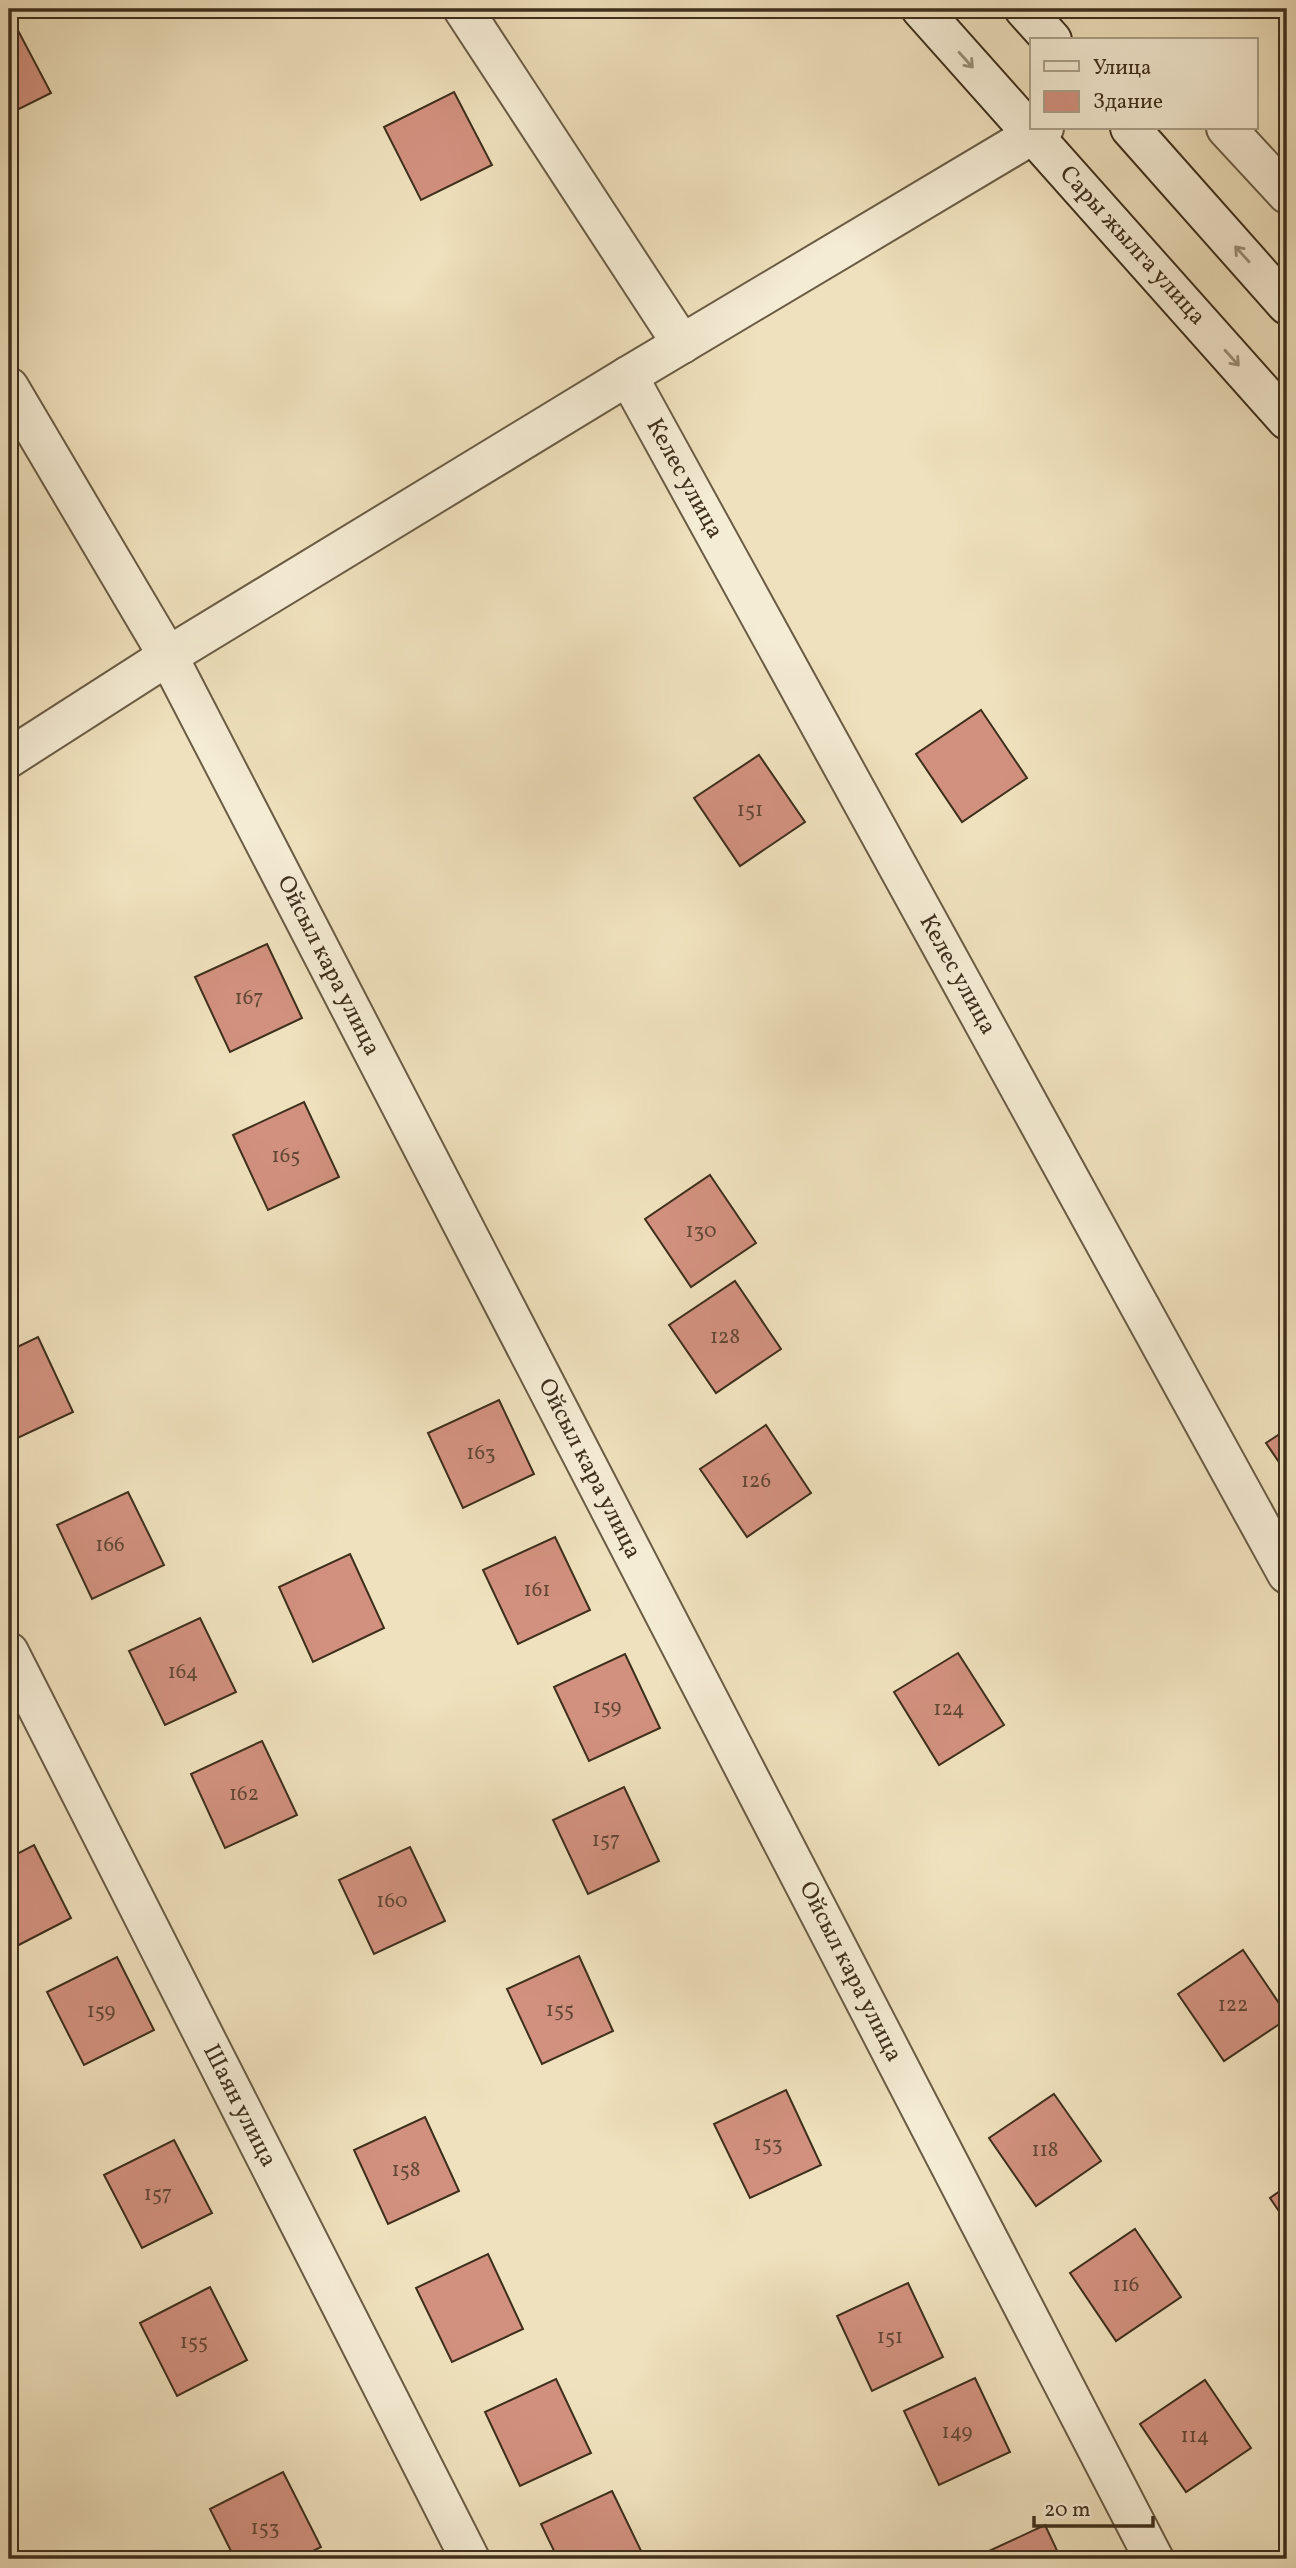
<svg xmlns="http://www.w3.org/2000/svg" width="1296" height="2568" viewBox="0 0 1296 2568" font-family="Vollkorn,serif">
<style>
.building{fill:#d2917f;stroke:#3e2f1c;stroke-width:2}
.lines{fill:none;stroke-linecap:round;stroke-linejoin:round}
.minor-casing{stroke:#6a5c44;stroke-width:42}
.secondary-casing{stroke:#3e2f1c;stroke-width:42}
.minor{stroke:#f5ecd4;stroke-width:38}
.secondary{stroke:#f5ecd4;stroke-width:38}
.oneway{stroke:#9a8e78}
.labels{text-anchor:middle;dominant-baseline:central;stroke-width:7;stroke-linejoin:round;paint-order:stroke}
.number-label{font-size:21px;fill:#634835}
.street-label{font-size:24px;fill:#3e2f1c;stroke:#f5ecd4}
</style>
<rect width="100%" height="100%" fill="#efe1bd"/>
<filter id="stains"><feTurbulence type="fractalNoise" baseFrequency=".00286" numOctaves="4"/><feColorMatrix values="0 0 0 0 .2 0 0 0 0 .09 0 0 0 0 .02 0 0 0 .5 -.17"/></filter>
<radialGradient id="worn" r=".72"><stop offset=".6" stop-color="#630" stop-opacity="0"/><stop offset="1" stop-color="#630" stop-opacity=".3"/></radialGradient>
<!-- building -->
<g class="building">
<path d="M13,21L51,93L9,114V23Z"/>
<path d="M454,92L492,165L421,200L384,127Z"/>
<path d="M981,710L1027,778L962,822L916,754Z"/>
<path d="M759,755L805,822L740,866L694,798Z"/>
<path d="M267,944L302,1018L230,1052L195,977Z"/>
<path d="M304,1102L339,1177L268,1210L233,1135Z"/>
<path d="M710,1175L756,1243L691,1287L645,1219Z"/>
<path d="M735,1281L781,1349L716,1393L669,1325Z"/>
<path d="M38,1337L73,1412L9,1442V1351Z"/>
<path d="M499,1400L534,1474L463,1508L428,1433Z"/>
<path d="M766,1425L811,1493L747,1537L700,1469Z"/>
<path d="M1287,1429V1474L1266,1443Z"/>
<path d="M128,1492L164,1565L92,1599L57,1525Z"/>
<path d="M555,1537L590,1610L518,1644L483,1570Z"/>
<path d="M350,1554L384,1628L313,1662L279,1587Z"/>
<path d="M200,1618L236,1692L165,1725L129,1651Z"/>
<path d="M958,1653L1004,1725L939,1765L894,1692Z"/>
<path d="M625,1654L660,1728L589,1761L554,1687Z"/>
<path d="M262,1741L297,1815L225,1848L191,1774Z"/>
<path d="M624,1787L659,1861L588,1894L553,1820Z"/>
<path d="M34,1845L71,1918L9,1950V1858Z"/>
<path d="M410,1847L445,1921L374,1954L339,1880Z"/>
<path d="M1243,1950L1287,2015V2019L1224,2061L1178,1994Z"/>
<path d="M579,1956L613,2031L542,2064L507,1989Z"/>
<path d="M117,1957L154,2030L84,2065L47,1992Z"/>
<path d="M786,2090L821,2165L750,2198L714,2124Z"/>
<path d="M1054,2094L1101,2161L1036,2206L989,2138Z"/>
<path d="M425,2117L459,2191L388,2224L354,2150Z"/>
<path d="M174,2140L212,2213L142,2248L104,2175Z"/>
<path d="M1287,2186V2223L1270,2198Z"/>
<path d="M1135,2229L1181,2297L1116,2341L1070,2273Z"/>
<path d="M488,2254L523,2329L452,2362L416,2288Z"/>
<path d="M908,2283L943,2357L872,2391L837,2316Z"/>
<path d="M210,2287L247,2360L177,2396L140,2323Z"/>
<path d="M975,2378L1010,2452L939,2485L904,2411Z"/>
<path d="M556,2379L591,2453L520,2486L485,2412Z"/>
<path d="M1205,2380L1251,2448L1186,2492L1140,2424Z"/>
<path d="M283,2472L321,2547L297,2559H235L210,2509Z"/>
<path d="M612,2491L645,2559H558L541,2524Z"/>
<path d="M1045,2525L1061,2559L974,2558Z"/>
</g>
<g class="lines">
<!-- minor casing -->
<g class="minor-casing">
<g id="minor">
<path d="M463,9L682,344"/>
<path d="M1226,128L1287,194"/>
<path d="M628,376L1287,1574"/>
<path d="M9,387L168,656L1154,2559"/>
<path d="M9,758L168,656L628,376L1044,128"/>
<path d="M9,1652L470,2559"/>
</g>
</g>
<!-- secondary casing -->
<g class="secondary-casing">
<g id="secondary">
<path d="M921,9L1287,420"/>
<path d="M1024,9L1052,40"/>
<path d="M1130,128L1287,305"/>
</g>
</g>
<!-- minor -->
<use href="#minor" class="minor"/>
<!-- secondary -->
<use href="#secondary" class="secondary"/>
</g>
<!-- one-way arrows -->
<defs><path id="oneway-shaft" d="M-6 0H5M1.5-3L5.5 0L1.5 3" fill="none" stroke-width="1.6" stroke-linecap="round" stroke-linejoin="round" transform="scale(1.75)"/></defs>
<g class="oneway">
<use href="#oneway-shaft" transform="translate(966 60) rotate(48)"/>
<use href="#oneway-shaft" transform="translate(1242 254) rotate(-132)"/>
<use href="#oneway-shaft" transform="translate(1232 358) rotate(48)"/>
</g>
<g class="labels">
<!-- number labels -->
<g class="number-label">
<text x="750" y="810">151</text>
<text x="249" y="998">167</text>
<text x="286" y="1156">165</text>
<text x="701" y="1231">130</text>
<text x="725" y="1337">128</text>
<text x="481" y="1453">163</text>
<text x="756" y="1481">126</text>
<text x="110" y="1545">166</text>
<text x="537" y="1590">161</text>
<text x="183" y="1672">164</text>
<text x="607" y="1707">159</text>
<text x="949" y="1709">124</text>
<text x="244" y="1794">162</text>
<text x="606" y="1840">157</text>
<text x="392" y="1901">160</text>
<text x="1233" y="2005">122</text>
<text x="560" y="2010">155</text>
<text x="101" y="2011">159</text>
<text x="768" y="2144">153</text>
<text x="1045" y="2150">118</text>
<text x="406" y="2170">158</text>
<text x="158" y="2194">157</text>
<text x="1126" y="2285">116</text>
<text x="890" y="2337">151</text>
<text x="194" y="2342">155</text>
<text x="957" y="2432">149</text>
<text x="1195" y="2436">114</text>
<text x="265" y="2528">153</text>
</g>
<!-- street labels -->
<g class="street-label">
<text transform="translate(1132 246) rotate(48)">Сары жылга улица</text>
<text transform="translate(684 479) rotate(61)">Келес улица</text>
<text transform="translate(328 966) rotate(63)">Ойсыл кара улица</text>
<text transform="translate(957 975) rotate(61)">Келес улица</text>
<text transform="translate(589 1469) rotate(63)">Ойсыл кара улица</text>
<text transform="translate(850 1972) rotate(63)">Ойсыл кара улица</text>
<text transform="translate(239 2106) rotate(63)">Шаян улица</text>
</g>
</g>
<!-- margin -->
<rect width="1296" height="2568" fill="none" stroke="#efe1bd" stroke-width="35"/>
<rect x="10" y="10" width="1275" height="2547" fill="none" stroke="#3e2f1c" stroke-width="3.5"/>
<rect x="18" y="18" width="1261" height="2533" fill="none" stroke="#3e2f1c" stroke-width="2"/>
<!-- legend -->
<rect x="1030" y="38" width="228" height="91" fill="#f5ecd4" stroke="#aca08a" stroke-width="2"/>
<rect x="1044" y="61" width="35" height="10" fill="#f5ecd4" stroke="#aca08a" stroke-width="2"/>
<text x="1093" y="74" font-size="21" fill="#3e2f1c">Улица</text>
<rect x="1044" y="91" width="35" height="21" fill="#d2917f" stroke="#aca08a" stroke-width="2"/>
<text x="1093" y="108" font-size="21" fill="#3e2f1c">Здание</text>
<!-- scale -->
<path d="M1034 2516v10h119v-10" fill="none" stroke="#3e2f1c" stroke-width="3.5"/>
<text x="1044" y="2516" font-size="21" fill="#3e2f1c" stroke="#f5ecd4" stroke-width="5" paint-order="stroke">20 m</text>
<rect width="100%" height="100%" filter="url(#stains)"/>
<rect width="100%" height="100%" fill="url(#worn)"/>
</svg>
